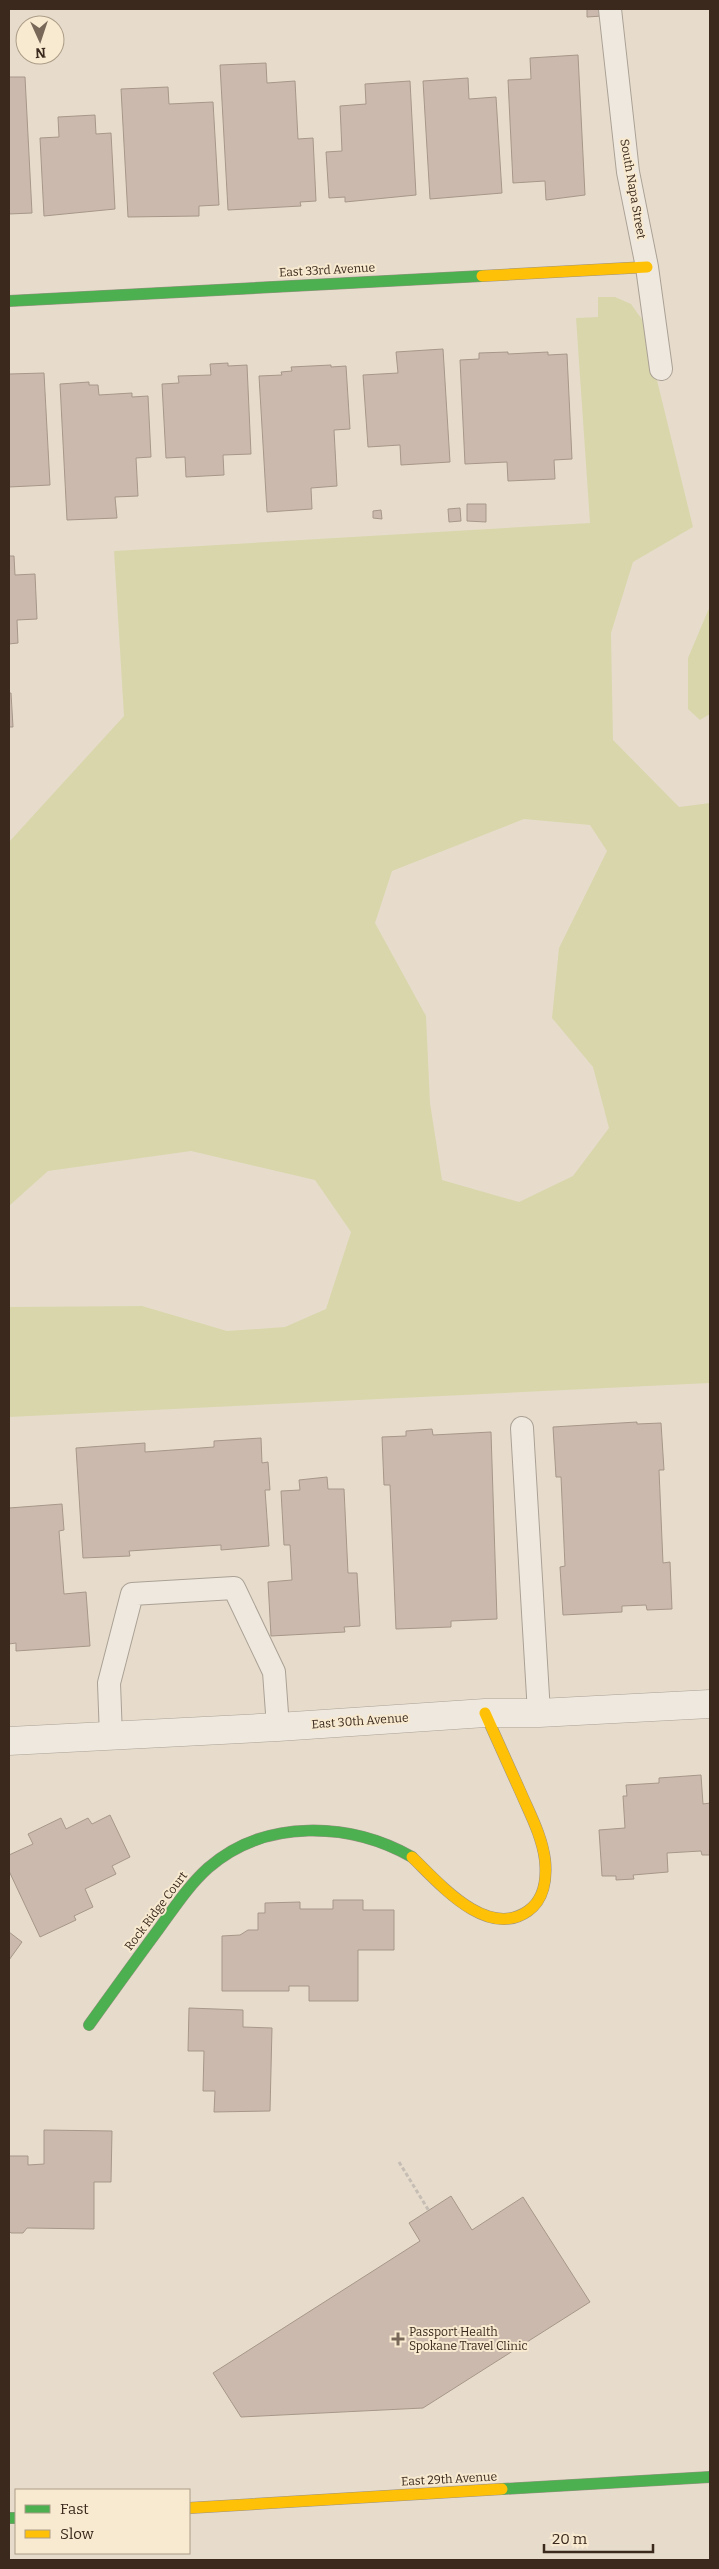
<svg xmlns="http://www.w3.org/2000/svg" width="719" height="2569" viewBox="0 0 719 2569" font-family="Bitter,serif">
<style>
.green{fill:#d9d6ac;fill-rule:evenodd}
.building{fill:#cab9ac;stroke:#a7978a}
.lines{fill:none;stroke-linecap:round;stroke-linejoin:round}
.lane-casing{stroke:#aba195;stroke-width:24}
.street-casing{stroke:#aba195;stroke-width:29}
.fast-casing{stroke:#9b9084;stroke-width:12}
.slow-casing{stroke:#9b9084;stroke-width:12}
.path{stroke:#c6beb5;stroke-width:3;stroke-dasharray:4 2.5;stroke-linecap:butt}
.lane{stroke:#eee8de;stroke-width:22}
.street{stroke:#eee8de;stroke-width:28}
.fast{stroke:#4caf50;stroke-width:11}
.slow{stroke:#ffc107;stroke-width:11}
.poi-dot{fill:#776859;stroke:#f8ead0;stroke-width:2}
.labels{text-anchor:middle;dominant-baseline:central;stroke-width:4;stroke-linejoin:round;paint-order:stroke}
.street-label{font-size:12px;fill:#3a291c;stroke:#f8ead0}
.poi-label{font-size:12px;fill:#3a291c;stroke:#f8ead0;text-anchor:start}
</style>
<rect width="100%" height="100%" fill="#e7dccb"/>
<!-- green -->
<g class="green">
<path d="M598,297H615L631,304L646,325L653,364L693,527L633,562L611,633L613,740L679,807L710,803V1383L9,1417V1307L142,1306L227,1331L285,1327L326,1309L351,1232L315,1180L191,1151L48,1171L9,1206V842L124,716L114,551L590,523L576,318L598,317ZM524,819L590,825L607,851L559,948L552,1018L593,1067L609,1128L573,1176L519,1202L442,1180L430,1103L426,1016L375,923L392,871Z"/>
<path d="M710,606V714L700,720L688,709V658Z"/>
</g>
<!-- building -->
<g class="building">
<path d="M587,9H602V16L587,17Z"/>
<path d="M578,55L585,195L546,200L545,181L513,183L508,80L531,79L530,58Z"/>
<path d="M266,63L267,83L295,81L298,139L313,138L316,201L300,202L301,206L228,210L220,65Z"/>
<path d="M9,77H25L32,213L9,214Z"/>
<path d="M468,78L469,99L496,97L502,193L430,199L423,81Z"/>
<path d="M410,81L416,195L345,202V197L329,198L326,152L342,151L340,106L366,104L365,84Z"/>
<path d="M168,87L169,104L213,102L219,205L199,206V216L128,217L121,89Z"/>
<path d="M95,115L96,134L111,133L115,209L44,216L40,138L59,137L58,117Z"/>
<path d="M443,349L450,462L401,465L400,445L368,447L363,375L398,373L396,352Z"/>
<path d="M508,352V354L548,352V355L567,354L572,459L554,460L555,479L508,481L507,462L465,464L460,360L479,359V353Z"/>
<path d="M228,363V366L247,365L251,454L223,455L224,475L186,477L185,457L166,458L162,384L179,383L178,376L211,375L210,364Z"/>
<path d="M331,365V367L346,366L350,429L334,430L337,486L311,488L312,509L267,512L259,376L282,375L281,372L292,371L291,367Z"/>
<path d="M44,373L50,485L9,487V374Z"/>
<path d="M89,382V385H98L99,395L132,393V397L148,396L151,457L136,458L138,496L115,497L117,518L67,520L60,384Z"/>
<path d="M467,504H486V522L467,521Z"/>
<path d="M460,508L461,521L449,522L448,509Z"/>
<path d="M381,510L382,519L373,518V511Z"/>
<path d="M9,556H14L15,575L35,574L37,619L17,620L18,643L9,644Z"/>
<path d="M9,693H11L13,727H9Z"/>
<path d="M637,1422V1424L661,1423L664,1470H659L663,1563L670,1562L672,1609L647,1610L646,1605L622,1606V1612L563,1615L560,1567L565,1566L561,1477H556L553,1427Z"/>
<path d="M432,1429L433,1435L491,1432L497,1619L451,1621V1627L396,1629L390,1485H384L382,1437L406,1436V1431Z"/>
<path d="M261,1438L262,1463L268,1462L270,1490H265L269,1546L221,1550V1545L129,1551L130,1556L83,1558L76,1448L145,1443V1452L214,1447V1441Z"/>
<path d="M327,1477L328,1489H344L348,1573H357L360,1626L344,1627L345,1632L271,1636L268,1582L292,1580L290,1545H284L281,1491L300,1490L299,1480Z"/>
<path d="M62,1504L64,1530L59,1531L64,1594L86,1592L90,1646L16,1651V1643L9,1644V1508Z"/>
<path d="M701,1775L703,1804L710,1803V1855H702L701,1851L667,1853L668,1872L633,1875L634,1879L616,1880V1876H602L599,1830L625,1828L623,1796H627L626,1785L659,1783V1778Z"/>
<path d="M110,1815L130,1857L112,1866L116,1874L85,1889L93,1907L74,1916L76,1920L40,1937L9,1871V1855L33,1844L28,1834L61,1818L66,1829L88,1818L92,1824Z"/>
<path d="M333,1900H363V1910H394V1950H358V2001H309V1986H289V1991H222V1936L240,1935L248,1930H258V1913H265V1903L300,1902V1909H333Z"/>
<path d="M9,1932L22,1942L9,1960Z"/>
<path d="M189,2008L243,2010V2027L272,2028L270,2111L214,2112L215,2091H203L204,2051H188Z"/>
<path d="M44,2130L112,2131L111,2182H94V2229L27,2228L23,2233H11L9,2231V2156H28V2165L44,2164Z"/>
<path d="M451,2196L472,2230L523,2197L590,2302L423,2408L241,2417L213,2373L420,2241L409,2223Z"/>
</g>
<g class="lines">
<!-- lane casing -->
<g class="lane-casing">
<g id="lane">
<path d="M610,9L628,172L647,267L661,369"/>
<path d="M522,1428L539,1713"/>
<path d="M111,1737L109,1683L132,1594L234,1588L274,1672L278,1727"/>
</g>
</g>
<!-- street casing -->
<g class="street-casing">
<path id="street" d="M9,1741L278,1727L485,1713H539L710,1704"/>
</g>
<!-- fast casing -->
<g class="fast-casing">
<g id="fast">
<path d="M9,301L482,276"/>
<path d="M89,2025C112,1993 135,1961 158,1930C174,1908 189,1885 208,1868C265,1818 350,1822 412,1857"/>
<path d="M502,2489L710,2477"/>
<path d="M9,2518H16"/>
</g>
</g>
<!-- slow casing -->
<g class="slow-casing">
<g id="slow">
<path d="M482,276L647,267"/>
<path d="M412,1857C439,1883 487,1940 528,1911C544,1900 547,1879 545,1860C542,1836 530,1814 521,1793C509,1766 497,1740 485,1713"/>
<path d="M189,2508L502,2489"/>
</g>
</g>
<!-- path -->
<path class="path" d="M399,2162L429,2211"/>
<!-- lane -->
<use href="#lane" class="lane"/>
<!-- street -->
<use href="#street" class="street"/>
<!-- fast -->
<use href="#fast" class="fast"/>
<!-- slow -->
<use href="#slow" class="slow"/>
</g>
<!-- markers -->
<path class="poi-dot" d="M395.5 2331.5h5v5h5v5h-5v5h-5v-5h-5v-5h5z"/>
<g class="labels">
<!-- street labels -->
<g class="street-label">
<text transform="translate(633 189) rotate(80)">South Napa Street</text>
<text transform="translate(327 270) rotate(-3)">East 33rd Avenue</text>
<text transform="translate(360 1721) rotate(-4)">East 30th Avenue</text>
<text transform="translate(156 1911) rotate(-53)">Rock Ridge Court</text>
<text transform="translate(449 2479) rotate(-3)">East 29th Avenue</text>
</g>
<!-- poi labels -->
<g class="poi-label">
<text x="409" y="2332">Passport Health<tspan x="409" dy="14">Spokane Travel Clinic</tspan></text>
</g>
</g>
<!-- border -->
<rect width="719" height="2569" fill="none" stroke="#3a291c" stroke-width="20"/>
<!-- legend -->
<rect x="15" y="2489" width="175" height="65" fill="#f8ead0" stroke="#ac9d88"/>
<rect x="25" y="2505" width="25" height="8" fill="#4caf50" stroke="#ac9d88"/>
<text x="60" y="2514" font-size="15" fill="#3a291c">Fast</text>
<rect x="25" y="2530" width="25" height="8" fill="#ffc107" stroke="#ac9d88"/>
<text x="60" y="2539" font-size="15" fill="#3a291c">Slow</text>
<!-- north arrow -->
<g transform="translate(40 40) rotate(177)"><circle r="24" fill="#f8ead0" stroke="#ac9d88"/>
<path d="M0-4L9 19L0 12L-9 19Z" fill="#776859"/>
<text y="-8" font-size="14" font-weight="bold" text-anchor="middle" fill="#3a291c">N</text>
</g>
<!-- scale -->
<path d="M544 2544v8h109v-8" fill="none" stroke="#3a291c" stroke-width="2.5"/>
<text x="552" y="2544" font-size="15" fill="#3a291c" stroke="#f8ead0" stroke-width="4" paint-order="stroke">20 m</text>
</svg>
